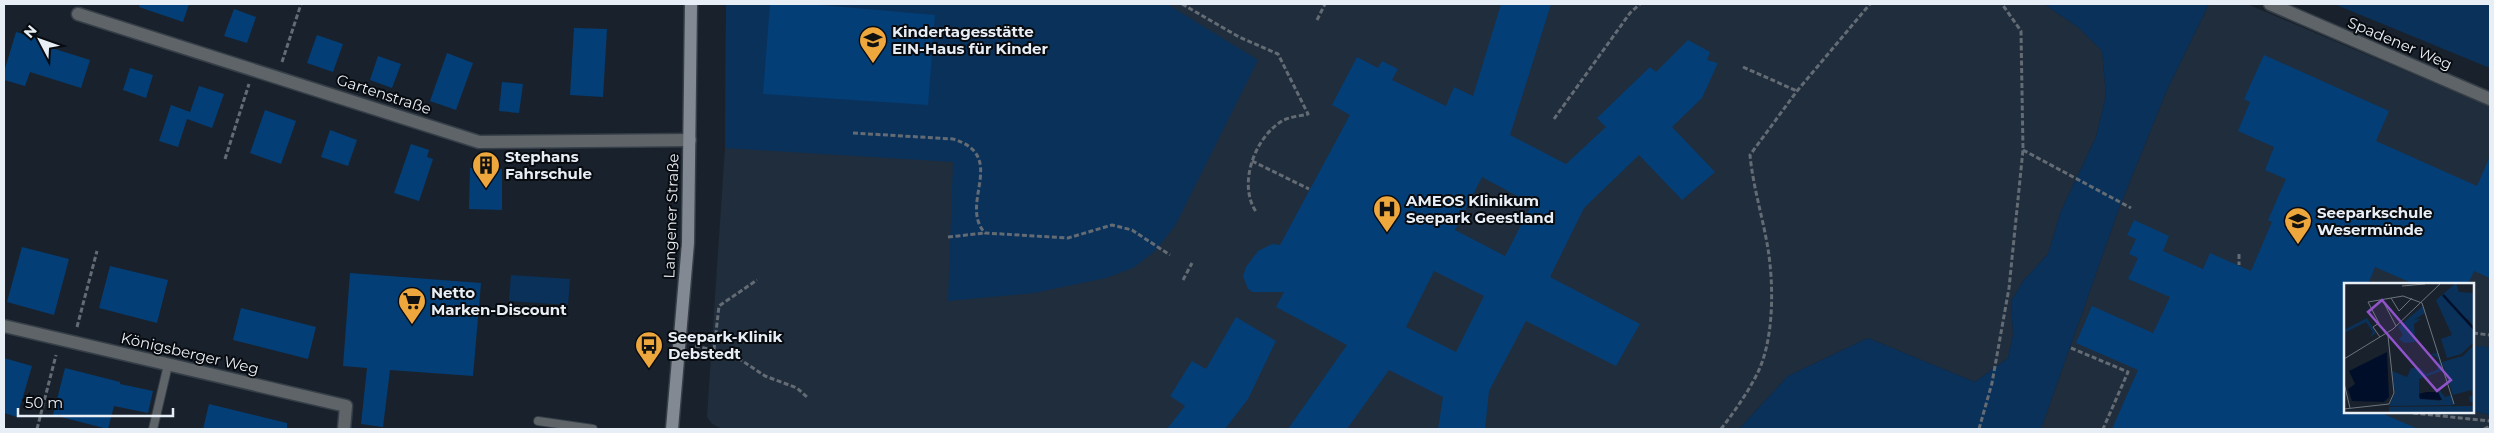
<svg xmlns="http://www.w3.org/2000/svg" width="2494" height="433" viewBox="0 0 2494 433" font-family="Montserrat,sans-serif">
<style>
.built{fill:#202d3c}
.green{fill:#0a315a}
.building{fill:#043e76;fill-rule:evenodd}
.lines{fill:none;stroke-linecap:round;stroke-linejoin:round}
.service-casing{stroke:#363f48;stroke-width:10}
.minor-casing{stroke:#363f48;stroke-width:15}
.secondary-casing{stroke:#363f48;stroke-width:15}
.path{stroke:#636b74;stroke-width:3;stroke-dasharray:5 2.5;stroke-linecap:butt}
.service{stroke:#5f6469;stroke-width:8}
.minor{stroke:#5f6469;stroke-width:12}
.secondary{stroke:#828992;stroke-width:12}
.labels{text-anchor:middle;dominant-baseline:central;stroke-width:4;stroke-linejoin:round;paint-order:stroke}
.poi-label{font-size:15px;font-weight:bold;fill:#e8eef5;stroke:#080b10;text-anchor:start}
.street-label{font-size:15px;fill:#e8eef5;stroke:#080b10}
.inset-river{fill:none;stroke:#000e2a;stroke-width:2.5}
.inset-road{fill:none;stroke:#6c747c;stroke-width:1}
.view{fill:#9153ca;fill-opacity:0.15;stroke:#9153ca;stroke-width:2.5}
.inset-edge{fill:none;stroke:#e8eef5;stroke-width:2.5}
</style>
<rect width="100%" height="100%" fill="#19222c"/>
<!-- built -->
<g class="built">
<path d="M726,4H2044L2079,28L2102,51L2106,95L2096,137L2061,211L2048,254L2024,280L2011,301L2013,335L2008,358L1975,382L1868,338L1788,376L1739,429H723L712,424L707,417L725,148Z"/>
<path d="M2209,4H2247L2490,107V348L2473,347V284H2345V412L2473,411L2490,415V429H2041L2120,206L2167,90Z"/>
</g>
<!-- green -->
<g class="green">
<path d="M726,4H1167L1258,60L1175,226L1155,251L1133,268L1106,278L1034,293L948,301L953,162L725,148Z"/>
<path d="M2044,4H2209L2167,90L2120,206L2041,429H1739L1788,376L1868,338L1975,382L2008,358L2013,335L2011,301L2024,280L2048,254L2061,211L2096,137L2106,95L2102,51L2079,28Z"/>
<path d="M2334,4H2490V68Z"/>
<path d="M511,275L570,279L568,305L509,301Z"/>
<path d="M2483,346L2490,348V415L2473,411V347Z"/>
</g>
<!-- building -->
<g class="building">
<path d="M140,4H189L183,22L139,7Z"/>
<path d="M770,4H809L935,15L928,105L763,94Z"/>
<path d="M1501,4H1551L1510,135L1566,164L1606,127L1597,118L1650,67L1656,72L1688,40L1710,52L1707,60L1718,63L1702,98L1672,127L1715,172L1682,200L1639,155L1584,208L1550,277L1640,324L1616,366L1526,321L1489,391L1485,429H1438L1443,397L1389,370L1347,429H1288L1347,345L1276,307L1284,292H1253L1248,289L1243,276L1246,267L1258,251L1272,244L1280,245L1350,115L1332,105L1357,57L1378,68L1382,61L1398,69L1392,80L1446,106L1454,87L1473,96ZM1482,177L1532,204L1505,256L1455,230ZM1434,271L1484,296L1456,352L1406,327Z"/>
<path d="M234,9L256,17L247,43L224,36Z"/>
<path d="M574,28L607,29L603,97L570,95Z"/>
<path d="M16,32L40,39L39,44L90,60L81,88L30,72L25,86L4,80V72Z"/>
<path d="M317,35L343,44L333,72L307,63Z"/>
<path d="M447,53L473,63L456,110L430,101Z"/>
<path d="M2264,55L2389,111L2376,141L2477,186L2490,156V278L2474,271L2468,284H2414L2375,267L2368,284H2345V412H2379L2418,429H2112L2138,370L2076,343L2092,306L2153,333L2170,297L2128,279L2138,258L2129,254L2136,239L2127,235L2134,220L2169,236L2163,251L2203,269L2210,253L2251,271L2272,222L2268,220L2286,179L2265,170L2274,147L2238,131L2250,102L2244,99Z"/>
<path d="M378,56L401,64L392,88L370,80Z"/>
<path d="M130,68L153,75L146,98L123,90Z"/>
<path d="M502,82L523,84L519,113L499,111Z"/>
<path d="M199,86L224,94L212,128L187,119L178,147L159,141L171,105L190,112Z"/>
<path d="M265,110L296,121L281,164L250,153Z"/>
<path d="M330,130L357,140L348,166L321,157Z"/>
<path d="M411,144L429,150L427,157L433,159L419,201L394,193Z"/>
<path d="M470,168L502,169V210L469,209Z"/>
<path d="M22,247L69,259L54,315L7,302Z"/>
<path d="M110,266L168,280L157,323L99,308Z"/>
<path d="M350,273L481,283L473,376L390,370L383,427L361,424L367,368L343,366Z"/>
<path d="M241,308L316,327L308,359L233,340Z"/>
<path d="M1236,317L1276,341L1248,399L1225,429H1167L1185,406L1170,396L1192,361L1206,369Z"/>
<path d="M4,358L32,366L17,417L4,413Z"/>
<path d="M65,368L120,382V384L153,391L148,413L114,406L108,429L53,415Z"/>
<path d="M209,404L287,423V429H203Z"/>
</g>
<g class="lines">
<!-- service casing -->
<g class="service-casing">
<g id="service">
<path d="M538,421L593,429"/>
<path d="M153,429L168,365"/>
</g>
</g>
<!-- minor casing -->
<g class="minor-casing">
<g id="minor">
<path d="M2270,4L2490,99"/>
<path d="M78,14L479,142L690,140"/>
<path d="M4,326L346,406L344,429"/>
</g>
</g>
<!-- secondary casing -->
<g class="secondary-casing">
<path id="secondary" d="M672,429L688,243L691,4"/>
</g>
<!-- path -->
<g class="path">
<path d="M1182,4L1239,37L1278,54L1308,114C1300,116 1289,117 1282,121C1254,138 1237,186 1257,213"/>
<path d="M1317,20L1325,4"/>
<path d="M282,62L301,4"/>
<path d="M1743,67L1797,91"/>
<path d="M1554,119L1630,13L1640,4"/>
<path d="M853,133L953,139C1009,156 958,204 985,233L1068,238L1112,225L1132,230L1170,255"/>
<path d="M2023,150L2131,208"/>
<path d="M225,159L249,84"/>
<path d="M1252,161L1309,189"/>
<path d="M948,237L985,233"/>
<path d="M2239,254V265"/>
<path d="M1183,280L1192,263"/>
<path d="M77,327L97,251"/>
<path d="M2473,333L2490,335"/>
<path d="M695,346L732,354L765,376L797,388L808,398"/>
<path d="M2071,348L2128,372L2103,429"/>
<path d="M714,350L719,306L757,280"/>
<path d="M2413,413L2490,421"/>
<path d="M37,429L56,355"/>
<path d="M1721,429C1734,412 1747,394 1757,374C1774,341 1774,286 1768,249C1763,218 1753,187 1750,155L1797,91L1870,4"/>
<path d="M1979,429L1992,383L2009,288L2023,150L2021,31L2002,4"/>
<path d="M2484,429L2490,426"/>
</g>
<!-- service -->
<use href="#service" class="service"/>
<!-- minor -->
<use href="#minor" class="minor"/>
<!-- secondary -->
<use href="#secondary" class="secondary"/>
</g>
<!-- icons -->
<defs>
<g id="school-pin" transform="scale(1.4375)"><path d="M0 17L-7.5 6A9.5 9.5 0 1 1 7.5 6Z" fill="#eea73d" stroke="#080b10"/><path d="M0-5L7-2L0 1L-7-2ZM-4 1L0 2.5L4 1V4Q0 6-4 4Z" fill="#111"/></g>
<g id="building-pin" transform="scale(1.4375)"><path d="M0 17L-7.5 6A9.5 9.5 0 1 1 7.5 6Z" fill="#eea73d" stroke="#080b10"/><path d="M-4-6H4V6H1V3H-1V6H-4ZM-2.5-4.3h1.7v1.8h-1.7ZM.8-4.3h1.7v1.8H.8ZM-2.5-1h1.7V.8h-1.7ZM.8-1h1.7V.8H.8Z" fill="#111"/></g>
<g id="hospital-pin" transform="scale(1.4375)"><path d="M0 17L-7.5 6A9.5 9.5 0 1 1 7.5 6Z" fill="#eea73d" stroke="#080b10"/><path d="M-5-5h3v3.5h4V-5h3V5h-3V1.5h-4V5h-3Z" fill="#111"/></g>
<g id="supermarket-pin" transform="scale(1.4375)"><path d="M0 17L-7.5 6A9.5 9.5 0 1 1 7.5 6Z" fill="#eea73d" stroke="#080b10"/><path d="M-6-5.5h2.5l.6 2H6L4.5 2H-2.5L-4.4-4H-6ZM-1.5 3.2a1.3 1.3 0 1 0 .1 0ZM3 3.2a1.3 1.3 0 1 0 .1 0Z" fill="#111"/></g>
<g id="bus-pin" transform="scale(1.4375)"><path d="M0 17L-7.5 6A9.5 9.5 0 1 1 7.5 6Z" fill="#eea73d" stroke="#080b10"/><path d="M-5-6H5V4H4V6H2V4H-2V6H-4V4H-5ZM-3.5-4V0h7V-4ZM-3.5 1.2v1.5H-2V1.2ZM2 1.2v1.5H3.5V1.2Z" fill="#111"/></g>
</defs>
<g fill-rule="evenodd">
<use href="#school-pin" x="873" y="40"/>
<use href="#building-pin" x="486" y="165"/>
<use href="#hospital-pin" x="1387" y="209"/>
<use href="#school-pin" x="2298" y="221"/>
<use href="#supermarket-pin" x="412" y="301"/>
<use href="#bus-pin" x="649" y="345"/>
</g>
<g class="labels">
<!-- poi labels -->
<g class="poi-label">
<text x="892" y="31">Kindertagesstätte<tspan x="892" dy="17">EIN-Haus für Kinder</tspan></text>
<text x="505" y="156">Stephans<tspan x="505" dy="17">Fahrschule</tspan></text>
<text x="1406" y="200">AMEOS Klinikum<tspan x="1406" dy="17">Seepark Geestland</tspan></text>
<text x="2317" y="212">Seeparkschule<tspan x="2317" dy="17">Wesermünde</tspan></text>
<text x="431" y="292">Netto<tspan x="431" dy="17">Marken-Discount</tspan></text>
<text x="668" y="336">Seepark-Klinik<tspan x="668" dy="17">Debstedt</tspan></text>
</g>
<!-- street labels -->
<g class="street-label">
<text transform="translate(2400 43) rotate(23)">Spadener Weg</text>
<text transform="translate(384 94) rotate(18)">Gartenstraße</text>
<text transform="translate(671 216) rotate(-88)">Langener Straße</text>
<text transform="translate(190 353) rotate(13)">Königsberger Weg</text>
</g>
</g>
<!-- overview -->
<g transform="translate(2344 283)">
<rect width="130" height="130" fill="#19222c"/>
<path d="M112,0L115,9L129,10L130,4V45L125,37L121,35L130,47V59L117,71L103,75L97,56L108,52L92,17ZM79,23L81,30L70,37L78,35L70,41L71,59L60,60L55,56L59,52L54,44ZM23,35L32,50L26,54L29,49L22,39L0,50V47ZM130,62V119H126L125,114L129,112L127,107L109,112L98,79L119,73ZM92,64L100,87L75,96V115L96,118L94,105L101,114L108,112L110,122L45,123L51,110L48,88L63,94L67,85H76L82,91L93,87L95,76L87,71L93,70ZM130,123V130H45V124Z" fill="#0a315a"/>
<path d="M43,69L45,114L40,119L8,118L4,106L11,101L5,88ZM82,109H94L98,117L76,116L75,111Z" fill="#000e2a"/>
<path class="inset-river" d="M99,12L130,46"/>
<path class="inset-road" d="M58,3L81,1M47,15L55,28L68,15M40,20L52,43M36,54L29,44L35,40L24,19L59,13L78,20L110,121M0,76L49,46L97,0M0,100L6,125M0,126L45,121L50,110L44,53L40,46"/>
<path class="view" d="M38,17L107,97L93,108L24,29Z"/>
<rect width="130" height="130" class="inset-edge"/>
</g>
<!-- border -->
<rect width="2494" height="433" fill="none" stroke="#e8eef5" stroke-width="10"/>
<!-- north arrow -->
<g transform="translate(40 40) rotate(311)" stroke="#080b10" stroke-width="4" paint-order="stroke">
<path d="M0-4L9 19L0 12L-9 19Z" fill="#e8eef5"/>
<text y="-8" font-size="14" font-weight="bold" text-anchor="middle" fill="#e8eef5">N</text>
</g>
<!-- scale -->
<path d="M18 408v8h155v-8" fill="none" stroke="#e8eef5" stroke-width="2.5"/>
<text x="25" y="408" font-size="15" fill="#e8eef5" stroke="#080b10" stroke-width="4" paint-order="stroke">50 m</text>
</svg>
